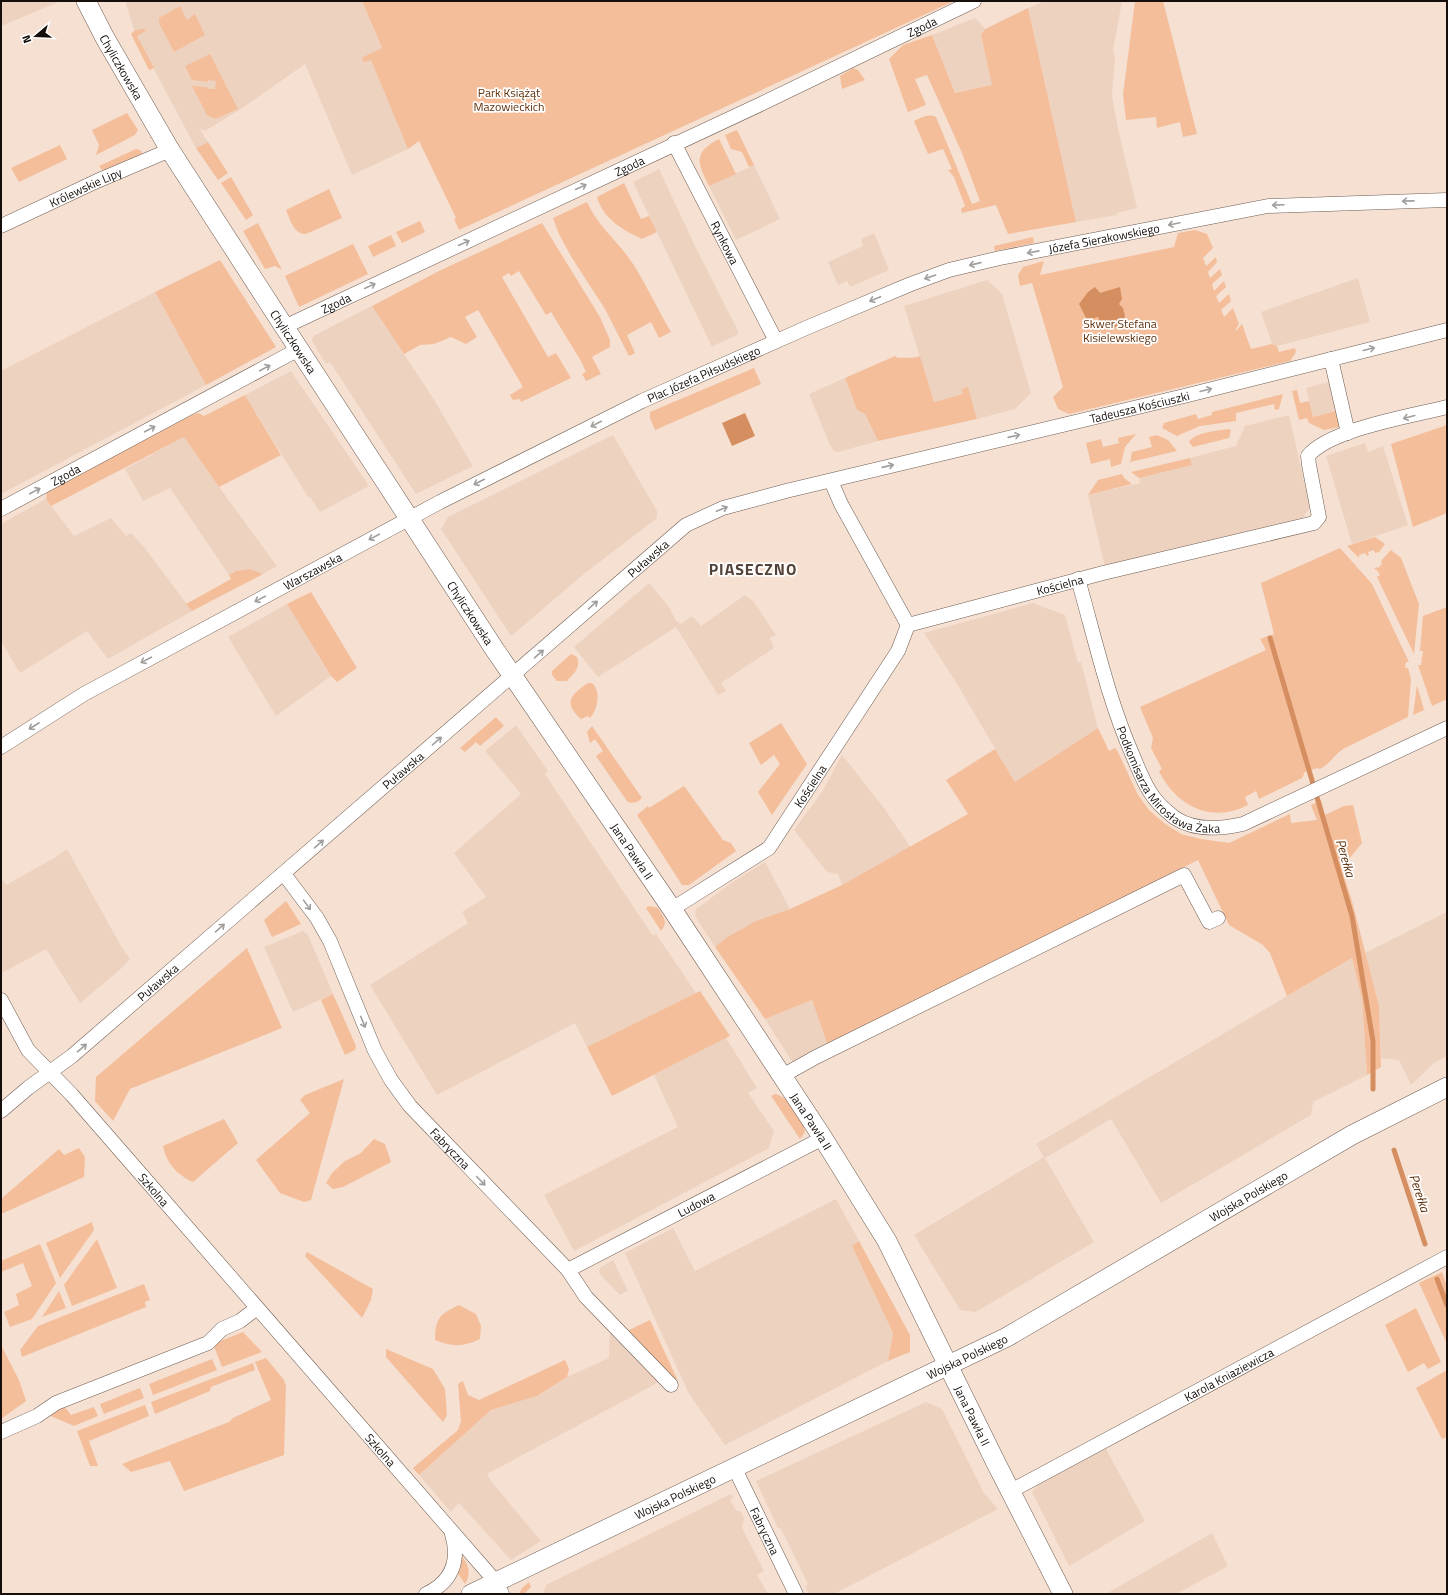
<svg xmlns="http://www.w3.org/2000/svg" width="1448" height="1595" viewBox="0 0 1448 1595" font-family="'Titillium Web',sans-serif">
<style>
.built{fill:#eed2c0}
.green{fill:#f4be9b}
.water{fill:#d58e5f}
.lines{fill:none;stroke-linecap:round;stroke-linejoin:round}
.stream{stroke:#d58e5f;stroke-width:5}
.street-casing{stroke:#6e5c51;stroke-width:15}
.secondary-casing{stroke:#6e5c51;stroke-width:20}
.street{stroke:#fff;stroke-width:14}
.secondary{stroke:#fff;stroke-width:19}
.oneway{stroke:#a19f9d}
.labels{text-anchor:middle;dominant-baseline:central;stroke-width:3.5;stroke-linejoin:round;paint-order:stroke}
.street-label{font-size:12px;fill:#150e0a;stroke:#fff}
.park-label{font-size:12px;fill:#61320e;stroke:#fff}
.water-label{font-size:13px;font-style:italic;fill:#5e300b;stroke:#fff}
.district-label{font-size:16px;font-weight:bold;letter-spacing:1px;fill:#534237;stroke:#fff}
</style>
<rect width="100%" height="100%" fill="#f5e0d2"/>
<!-- built -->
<g class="built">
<path d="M1,1H61L1,26Z"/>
<path d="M125,1H362L420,139L419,141L408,149L352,175L305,64L244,107L205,131L199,128L208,142L196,148L136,36Z"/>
<path d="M1045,1H1122L1113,51L1115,58L1112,95L1118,129L1137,208L1117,213V215L1076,222L1028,8Z"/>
<path d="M975,18L985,29L981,35L992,85L955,93L932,35Z"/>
<path d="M754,165L780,219L736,240L709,186Z"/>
<path d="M659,169L694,244L738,331L737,335L713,346V349L633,182Z"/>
<path d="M874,233L889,270L850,287L847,281L838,285L828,262L863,246L861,239Z"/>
<path d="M1358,278L1370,322L1277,346L1272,344L1261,312Z"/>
<path d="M987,280L1002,294L1031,393L1015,409L977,419L968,387L964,394L934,402L904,306Z"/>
<path d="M155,292L206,385L1,494V371Z"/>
<path d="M372,306L433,398L473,466L416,494L330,362L326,364L312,341L313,336Z"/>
<path d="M291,371L369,486L320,512L310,497H308L245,395Z"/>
<path d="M845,378L857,410L865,414L878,441L838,452L834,451L830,445L809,394Z"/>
<path d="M1329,382L1336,411L1313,417L1306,388Z"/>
<path d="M1289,415L1310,508L1302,519L1105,567L1088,495L1140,483L1139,478L1192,465L1190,458L1236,446L1245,426Z"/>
<path d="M613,435L657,511V518L584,574L511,636L441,529L448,517Z"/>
<path d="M184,437L219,487L277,566L263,574L250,569L236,571L229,575L170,488L143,501L125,469Z"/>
<path d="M1365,443L1368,452L1383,446L1408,525L1352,544L1326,456Z"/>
<path d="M46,499L74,536L111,518L126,536L131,533L144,547L192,611L108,659L87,631L20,673L1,641V524Z"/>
<path d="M649,583L669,607L676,621L681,624L692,616L701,626L745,595L754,602L776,635L770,638L774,648L721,683L726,691L718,695L676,627L598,677L574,647Z"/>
<path d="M1033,603L1065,615L1078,663L1081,662L1098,728L1015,782L954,679L924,633Z"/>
<path d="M287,604L331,676L276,716L228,637Z"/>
<path d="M516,725L548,771L545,774L653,936L656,934L696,993L587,1047L575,1023L437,1095L370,985L468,923L462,912L486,897L454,853L521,794L485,751Z"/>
<path d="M842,755L884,808L911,848L842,885L838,874L827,872L794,830L822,792Z"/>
<path d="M67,849L121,946L130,959L123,967L80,1003L46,949L2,973L1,970V878L6,885L56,857Z"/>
<path d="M765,862L790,909L743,928L715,947L695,916L696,909L736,880Z"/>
<path d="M1447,912V1056L1434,1063L1411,1085L1399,1060L1381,1058L1379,1006L1365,953Z"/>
<path d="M303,931L308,935L333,994L293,1012L264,947Z"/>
<path d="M1352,958L1362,999L1367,1075L1313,1102L1311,1115L1161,1203L1111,1119L1045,1158L1094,1242L976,1312L960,1310L914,1235L1044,1157L1036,1144Z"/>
<path d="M812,1000L828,1046L793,1063L765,1019Z"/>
<path d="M726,1038L757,1088L748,1093L774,1131L769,1148L574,1251L544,1195L678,1127L654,1075Z"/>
<path d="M836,1199L859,1241L852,1246L893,1333L888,1361L725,1445L689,1394L625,1253L673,1228L695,1271Z"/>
<path d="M613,1260L628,1291L620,1295L599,1273L600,1268Z"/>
<path d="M610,1329L661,1381L487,1474L491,1481L541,1541L511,1560L459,1503L451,1512L419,1475L491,1410L537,1396L567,1377L609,1358Z"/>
<path d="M926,1402L942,1409L984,1493L998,1509L834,1594H809L805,1587L808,1584L783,1533L780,1528H778L756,1481Z"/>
<path d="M1106,1449L1145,1521L1069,1566L1032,1492L1041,1482Z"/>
<path d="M731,1494L734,1497L730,1499L736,1511H740L744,1518L742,1528L764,1571L757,1575L768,1594H543L546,1585Z"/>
<path d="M1212,1533L1228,1566L1176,1594H1106Z"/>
</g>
<!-- green -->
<g class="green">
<path d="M362,1H954L459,230L454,219L456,218L419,141L408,149L371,60L365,62L362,60L363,57L382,48Z"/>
<path d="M1135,1H1163L1197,134L1183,137L1180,122L1157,128L1156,117L1126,120L1123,95Z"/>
<path d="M180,6L187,20L195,14L205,35L174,52L159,23V18Z"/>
<path d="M1028,8L1076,222L1008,234L996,205L962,213L961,209L965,206L954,177L948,170L952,169L943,149L928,154L914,121C921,118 928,113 936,117L972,204L980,201L962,153L927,75L915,79L926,105L908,112L889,59L903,45L932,35L955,93L992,85L981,35L985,29Z"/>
<path d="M142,29L147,30L137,36L154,68L149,70L131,34L134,31Z"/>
<path d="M210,54L238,109L215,119L207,115L192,86L207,87V89H215L216,81L208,80V82L192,80L185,66Z"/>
<path d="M853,68L858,70L865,80L842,89L840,76Z"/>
<path d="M127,113L138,130L135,135L96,155L99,145L92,130Z"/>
<path d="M737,130L754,165L749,167L742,152L731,149L725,135Z"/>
<path d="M719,139L736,174L709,186C698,163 692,153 719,139Z"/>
<path d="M208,142L228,173L218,180L196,148Z"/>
<path d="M60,145L67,159L19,182L11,168Z"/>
<path d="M136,149L140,150L143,154L104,172L99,166Z"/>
<path d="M231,177L253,215L246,220L221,183Z"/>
<path d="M624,183L641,219L649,216L657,232L642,239C623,230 603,219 597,197Z"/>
<path d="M329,189L342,218L306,234C294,235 290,219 286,210Z"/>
<path d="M587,202C598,227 618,241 633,264C647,286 658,310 671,332L659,338L651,322L627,335L635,353L629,356L605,309L572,258L559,234L553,218Z"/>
<path d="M420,221L425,232L402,243L396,232Z"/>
<path d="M258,223L282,270L275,266L265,269L243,231Z"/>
<path d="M542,223L600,317L610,340V347L592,357L601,374L586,381L582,374L586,372L581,361L551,312L546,315L519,271L511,276L509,273L502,277L548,357L556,353L571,378L521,402L520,399L513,400L510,395L523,387L478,310L465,317L477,337L466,344L451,337L434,344L420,345L404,354L372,306L439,271Z"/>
<path d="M1195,230L1207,234L1213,248L1203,258L1206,266L1216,257L1217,262L1208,272L1210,278L1220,269L1222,275L1212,284L1214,291L1224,281L1226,287L1216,296L1219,303L1229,294L1231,301L1221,310L1224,317L1233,308L1239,324L1236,329V331L1242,324L1251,349L1272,344L1277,346L1279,352L1295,348L1296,352L1290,361L1069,414L1058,409L1053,397L1063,387L1032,283L1020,286L1018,275L1023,267L1044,261L1040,275L1174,247L1178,233Z"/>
<path d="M391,235L396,246L373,257L368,246Z"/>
<path d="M1033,237L1034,243L995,251L994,246Z"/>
<path d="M353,244L368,274L299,307L285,276Z"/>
<path d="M220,260L276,347L206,385L155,292Z"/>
<path d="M895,356L898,358C906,357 913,359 920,356L934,402L963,394L962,389L968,387L977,419L878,441L865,414L857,410L845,378Z"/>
<path d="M754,368L761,384L655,430L650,418V412Z"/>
<path d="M1297,390L1300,403L1309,401L1313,417L1336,411L1340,427L1324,430L1309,423L1307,418L1299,420L1292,391Z"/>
<path d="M1283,394L1279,409L1275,410L1274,404L1236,413V421L1200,426L1177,436L1162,428L1164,423L1196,414L1198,419L1212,415V412Z"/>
<path d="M245,395L281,455L219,487L184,437L51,506L46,499L47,491L192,415L198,413L204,416Z"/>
<path d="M1447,425V513L1413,527L1391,444Z"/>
<path d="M1228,429L1231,430L1229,438L1193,447L1189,442C1195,432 1217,431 1228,429Z"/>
<path d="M1136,434L1125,447L1121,464L1111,467L1110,459L1091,464L1086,443L1101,439L1103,447L1119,443L1118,438Z"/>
<path d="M1157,435L1168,440L1177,451L1130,462L1132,452L1152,447L1149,437Z"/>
<path d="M1190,458L1192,465L1139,478L1131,472Z"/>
<path d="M1122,474L1124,478L1132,484L1088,495L1098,480Z"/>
<path d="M1375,537L1385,544L1379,552L1375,553L1374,550L1368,552L1369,555L1367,556L1365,553L1359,555V558L1347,546Z"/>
<path d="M1340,548L1372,584L1409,662H1406L1405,668H1408L1411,679L1408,717L1343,749C1334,755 1330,764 1320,769L1317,768L1305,772L1302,778L1259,799L1256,791L1245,797L1248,805C1211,824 1176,806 1159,771L1162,769L1151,748L1153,738L1140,707L1266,650L1260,639L1274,634L1261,583Z"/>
<path d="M1391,550L1401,558L1419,604L1414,654L1377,577L1380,575L1377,570L1374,569L1376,567L1378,568L1382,564L1381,561Z"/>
<path d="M250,569L263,574L192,611L186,604L231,579L229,575L236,571Z"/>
<path d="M311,592L357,668L337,682L331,676L287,604Z"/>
<path d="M1447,607V699L1432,706L1418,665H1421L1422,659L1420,658H1422L1423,651H1420L1423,616Z"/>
<path d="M571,654L577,657C581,668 574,673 567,681H557L552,675V671Z"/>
<path d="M588,683H592C601,690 598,710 590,718L588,716L581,719C562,702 572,694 588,683Z"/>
<path d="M1417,685L1424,710L1413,715Z"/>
<path d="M496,717L504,726L480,746L476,742L465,752L460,748Z"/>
<path d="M781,723L807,764L772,815L758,792L780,764L774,755L761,765L749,743Z"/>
<path d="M592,726L642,798L637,802L630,803L627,801L596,756L603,751L595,739L590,743L587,732Z"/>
<path d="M1098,728L1109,751L1115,748L1118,752L1138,795L1149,810L1164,823L1181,834L1201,839L1229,843L1290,814L1291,823L1317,820L1311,805L1321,800L1325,815L1344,806L1353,805L1362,843L1345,864L1341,867L1352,901L1379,1006L1381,1067L1367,1075L1362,999L1352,958L1287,996L1270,953L1263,945L1229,925L1198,860L828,1046L812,1000L765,1019L715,947L726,938L756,921L790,909L842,885L968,814L946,780L995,749L1015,782Z"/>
<path d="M684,786L723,840L731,843L736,851L689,885H682L637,815L648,806L649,808Z"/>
<path d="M286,901L301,924L272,937L264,920Z"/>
<path d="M649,906L658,908C663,917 669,922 661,931L646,908Z"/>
<path d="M247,948L282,1028L130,1089L113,1121L95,1101L96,1077Z"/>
<path d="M700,991L730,1036L612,1096L587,1047Z"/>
<path d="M333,994L356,1046L355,1050L345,1055L321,1000Z"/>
<path d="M344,1079L311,1200L304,1202L280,1193L256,1160L310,1113L300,1100L305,1095Z"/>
<path d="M775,1094C790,1097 802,1118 805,1132L800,1139L771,1096Z"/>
<path d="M224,1119L238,1143L193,1182C177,1175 166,1163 163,1146Z"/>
<path d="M374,1139L385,1144L391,1162L343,1187L333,1189L326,1183L332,1173L345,1161L361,1153Z"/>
<path d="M79,1148L85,1157L84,1177L1,1214V1199L59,1149L64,1155Z"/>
<path d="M92,1222L94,1230L60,1278L46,1243Z"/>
<path d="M97,1239L117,1288L72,1306L64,1285Z"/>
<path d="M859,1241L910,1335V1352L888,1361L893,1333L852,1246Z"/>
<path d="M40,1244L56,1283L32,1319L10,1327L4,1312L19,1305L16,1294L32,1286L23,1263L1,1272V1261Z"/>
<path d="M307,1252L373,1289L371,1300L362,1318L305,1256Z"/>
<path d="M1442,1272L1447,1286V1344L1419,1283Z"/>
<path d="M144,1284L150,1300L145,1302L146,1307L22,1357L20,1350L38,1326Z"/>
<path d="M59,1291L66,1308L42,1317Z"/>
<path d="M459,1305L476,1314L481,1326L480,1339C463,1347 452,1347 435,1340C435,1318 440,1314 459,1305Z"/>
<path d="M1416,1308L1441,1362L1428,1369L1424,1363L1408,1372L1385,1325Z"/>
<path d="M650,1320L677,1379L673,1381L632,1337L629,1330Z"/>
<path d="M243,1332L262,1352L222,1367L213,1344Z"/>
<path d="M1,1345L19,1380L26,1401L1,1419Z"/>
<path d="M386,1349L433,1369L445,1389L447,1415L443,1422L386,1357Z"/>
<path d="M266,1358L284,1380L286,1386L284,1455L184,1491L170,1461L131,1472L122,1464L229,1422L233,1418L271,1400L255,1362Z"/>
<path d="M212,1359L217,1370L153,1395L149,1384Z"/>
<path d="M565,1360L569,1369L567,1377L537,1396L491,1410L419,1475L413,1468L458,1430L461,1421L458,1384L463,1381L468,1395L479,1400Z"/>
<path d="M253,1363L255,1370L211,1387L210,1391L155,1414L151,1402Z"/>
<path d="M1447,1370V1437L1442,1439L1416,1388Z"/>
<path d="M140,1388L144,1398L104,1414L100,1404Z"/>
<path d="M145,1405L149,1416L89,1441L98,1466H90L77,1431Z"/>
<path d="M65,1407L71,1415L94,1407L98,1416L74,1426L46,1414Z"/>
<path d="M461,1555C468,1564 472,1573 465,1584L457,1572Z"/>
<path d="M529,1582L531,1587L524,1594H519L522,1588Z"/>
</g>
<!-- water -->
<g class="water">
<path d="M1095,287L1100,293L1120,287L1122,299L1119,304L1123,308L1125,316C1121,331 1103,333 1098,317L1087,320L1079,304L1088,292Z"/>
<path d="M745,413L755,436L732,446L722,423Z"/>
</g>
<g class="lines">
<!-- stream -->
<g class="stream">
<path d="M1270,638L1352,916L1373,1041V1089"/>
<path d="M1394,1150L1425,1244"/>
<path d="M1437,1279L1447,1305"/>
</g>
<!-- street casing -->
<g class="street-casing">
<g id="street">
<path id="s1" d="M674,143L776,341"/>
<path id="s2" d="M1,226L97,181L170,150"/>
<path id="s3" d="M284,327L761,104L974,1"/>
<path d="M1331,359L1348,433"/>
<path id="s4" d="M1,509L299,349"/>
<path id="s5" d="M1078,579C1095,639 1108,699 1133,756C1138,768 1143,781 1150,792C1156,802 1166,811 1175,818C1195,831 1221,829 1243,824L1447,728"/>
<path id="s6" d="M908,625L1103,573L1314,523L1319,517L1309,465L1308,456C1330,429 1412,416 1447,407"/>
<path id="s7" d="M1,747L84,694L440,502L642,401L806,328L911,284L949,270L1000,258L1268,206L1447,200"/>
<path id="s8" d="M284,874L317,918L330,941L375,1051L391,1080L410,1106L568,1270L586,1297L671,1385"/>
<path id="s9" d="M672,909L769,848L898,651L908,625L841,504L831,481"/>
<path id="s10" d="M1,1000L28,1050L72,1095L496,1582L502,1594"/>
<path d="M782,1076L816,1057L1184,875L1209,922L1218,918"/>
<path id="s11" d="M1,1111L28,1088L72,1056L686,525L723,508L786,491L1184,396L1447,330"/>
<path id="s12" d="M568,1270L823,1138"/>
<path d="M1,1432L37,1416L56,1403L208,1343L222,1329L240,1321L257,1308"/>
<path id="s13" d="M734,1467L796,1594"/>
<path id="s14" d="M1011,1491L1447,1257"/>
<path d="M426,1594C452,1582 460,1561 452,1534"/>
</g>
</g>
<!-- secondary casing -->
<g class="secondary-casing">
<g id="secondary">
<path id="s15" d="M86,1L105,38L170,150L272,308L495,650L672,909L823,1138L887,1241L996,1463L1063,1594"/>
<path id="s16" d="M471,1594L1007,1337L1352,1135L1447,1087"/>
</g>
</g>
<!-- street -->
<use href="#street" class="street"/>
<!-- secondary -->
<use href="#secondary" class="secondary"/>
</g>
<!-- one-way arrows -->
<defs><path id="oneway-shaft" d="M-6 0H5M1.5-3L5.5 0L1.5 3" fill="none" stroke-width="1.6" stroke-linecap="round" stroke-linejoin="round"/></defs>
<g class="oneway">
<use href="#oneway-shaft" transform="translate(581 187) rotate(-25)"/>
<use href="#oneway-shaft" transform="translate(1408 201) rotate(179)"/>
<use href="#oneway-shaft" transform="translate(1278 205) rotate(178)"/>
<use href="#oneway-shaft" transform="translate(1174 224) rotate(168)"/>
<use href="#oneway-shaft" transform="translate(464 243) rotate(-25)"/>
<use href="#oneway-shaft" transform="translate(1033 252) rotate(169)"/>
<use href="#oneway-shaft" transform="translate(975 264) rotate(167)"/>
<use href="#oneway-shaft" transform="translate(930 277) rotate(161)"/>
<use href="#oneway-shaft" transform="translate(370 286) rotate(-25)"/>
<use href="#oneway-shaft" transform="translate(875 299) rotate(157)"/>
<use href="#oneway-shaft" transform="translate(1369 349) rotate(-14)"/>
<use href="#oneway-shaft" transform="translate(265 368) rotate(-28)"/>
<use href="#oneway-shaft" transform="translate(1206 390) rotate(-14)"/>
<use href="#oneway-shaft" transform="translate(1409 417) rotate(165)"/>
<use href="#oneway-shaft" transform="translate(596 424) rotate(153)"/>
<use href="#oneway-shaft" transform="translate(150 429) rotate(-28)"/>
<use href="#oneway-shaft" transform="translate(1014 436) rotate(-13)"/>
<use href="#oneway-shaft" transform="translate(888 466) rotate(-13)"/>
<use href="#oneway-shaft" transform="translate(479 482) rotate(153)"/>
<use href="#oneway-shaft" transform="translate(35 491) rotate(-28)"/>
<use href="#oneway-shaft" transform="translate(722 509) rotate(-21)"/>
<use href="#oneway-shaft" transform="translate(374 537) rotate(152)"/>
<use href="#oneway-shaft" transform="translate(260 599) rotate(152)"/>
<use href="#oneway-shaft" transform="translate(593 605) rotate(-41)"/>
<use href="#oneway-shaft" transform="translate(539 654) rotate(-41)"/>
<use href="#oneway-shaft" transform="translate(146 660) rotate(152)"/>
<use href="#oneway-shaft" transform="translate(34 726) rotate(147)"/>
<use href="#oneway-shaft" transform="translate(437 741) rotate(-41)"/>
<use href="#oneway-shaft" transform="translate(319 844) rotate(-41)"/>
<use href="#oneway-shaft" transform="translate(307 905) rotate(55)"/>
<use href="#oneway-shaft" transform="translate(220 928) rotate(-41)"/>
<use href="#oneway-shaft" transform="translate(363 1022) rotate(68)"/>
<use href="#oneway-shaft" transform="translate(82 1048) rotate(-41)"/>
<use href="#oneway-shaft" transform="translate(481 1181) rotate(46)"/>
</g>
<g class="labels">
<!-- street labels -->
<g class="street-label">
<text stroke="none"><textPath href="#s3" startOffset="705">Zgoda</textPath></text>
<text stroke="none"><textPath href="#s15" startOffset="75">Chyliczkowska</textPath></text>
<text stroke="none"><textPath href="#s3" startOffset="381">Zgoda</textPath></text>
<text stroke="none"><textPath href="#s2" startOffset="93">Królewskie Lipy</textPath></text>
<text stroke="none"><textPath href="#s7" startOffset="1221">Józefa Sierakowskiego</textPath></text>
<text stroke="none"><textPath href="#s1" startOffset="112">Rynkowa</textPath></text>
<text stroke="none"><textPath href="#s3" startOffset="57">Zgoda</textPath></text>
<text stroke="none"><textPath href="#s15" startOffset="399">Chyliczkowska</textPath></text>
<text stroke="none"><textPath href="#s7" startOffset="796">Plac Józefa Piłsudskiego</textPath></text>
<text stroke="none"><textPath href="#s11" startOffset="1371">Tadeusza Kościuszki</textPath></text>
<text stroke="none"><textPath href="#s4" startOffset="73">Zgoda</textPath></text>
<text stroke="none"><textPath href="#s11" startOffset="851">Puławska</textPath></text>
<text stroke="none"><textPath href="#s7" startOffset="358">Warszawska</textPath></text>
<text stroke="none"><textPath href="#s6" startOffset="157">Kościelna</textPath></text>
<text stroke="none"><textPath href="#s15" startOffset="723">Chyliczkowska</textPath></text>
<text stroke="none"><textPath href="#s11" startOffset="527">Puławska</textPath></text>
<text stroke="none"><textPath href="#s5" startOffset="231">Podkomisarza Mirosława Żaka</textPath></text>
<text stroke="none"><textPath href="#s9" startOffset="189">Kościelna</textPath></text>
<text stroke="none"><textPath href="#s15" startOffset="1011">Jana Pawła II</textPath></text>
<text stroke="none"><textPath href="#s11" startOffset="203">Puławska</textPath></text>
<text stroke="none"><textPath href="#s15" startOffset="1335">Jana Pawła II</textPath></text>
<text stroke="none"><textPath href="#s8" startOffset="324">Fabryczna</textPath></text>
<text stroke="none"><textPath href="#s10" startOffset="245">Szkolna</textPath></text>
<text stroke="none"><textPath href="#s16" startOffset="874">Wojska Polskiego</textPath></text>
<text stroke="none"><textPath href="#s12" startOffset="144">Ludowa</textPath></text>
<text stroke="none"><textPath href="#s16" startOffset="550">Wojska Polskiego</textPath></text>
<text stroke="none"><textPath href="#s14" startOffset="247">Karola Kniaziewicza</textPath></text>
<text stroke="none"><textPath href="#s15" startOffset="1671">Jana Pawła II</textPath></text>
<text stroke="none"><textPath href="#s10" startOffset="590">Szkolna</textPath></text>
<text stroke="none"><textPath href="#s16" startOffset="226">Wojska Polskiego</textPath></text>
<text stroke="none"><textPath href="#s13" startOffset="71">Fabryczna</textPath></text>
</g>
<!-- park labels -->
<g class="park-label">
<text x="509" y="92">Park Książąt<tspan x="509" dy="14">Mazowieckich</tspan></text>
<text x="1120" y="323">Skwer Stefana<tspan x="1120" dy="14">Kisielewskiego</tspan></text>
</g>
<!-- water labels -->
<g class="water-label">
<text transform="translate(1346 858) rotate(74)">Perełka</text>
<text transform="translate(1420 1193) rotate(72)">Perełka</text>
</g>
<!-- district labels -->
<g class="district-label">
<text x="753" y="569">PIASECZNO</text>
</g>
</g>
<!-- border -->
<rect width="1448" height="1595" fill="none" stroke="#150e0a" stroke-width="4"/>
<!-- north arrow -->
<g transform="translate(36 36) rotate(251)" stroke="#ffffff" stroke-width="3" paint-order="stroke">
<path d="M0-3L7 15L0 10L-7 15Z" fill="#150e0a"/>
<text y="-6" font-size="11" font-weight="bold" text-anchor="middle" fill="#150e0a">N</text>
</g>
</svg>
